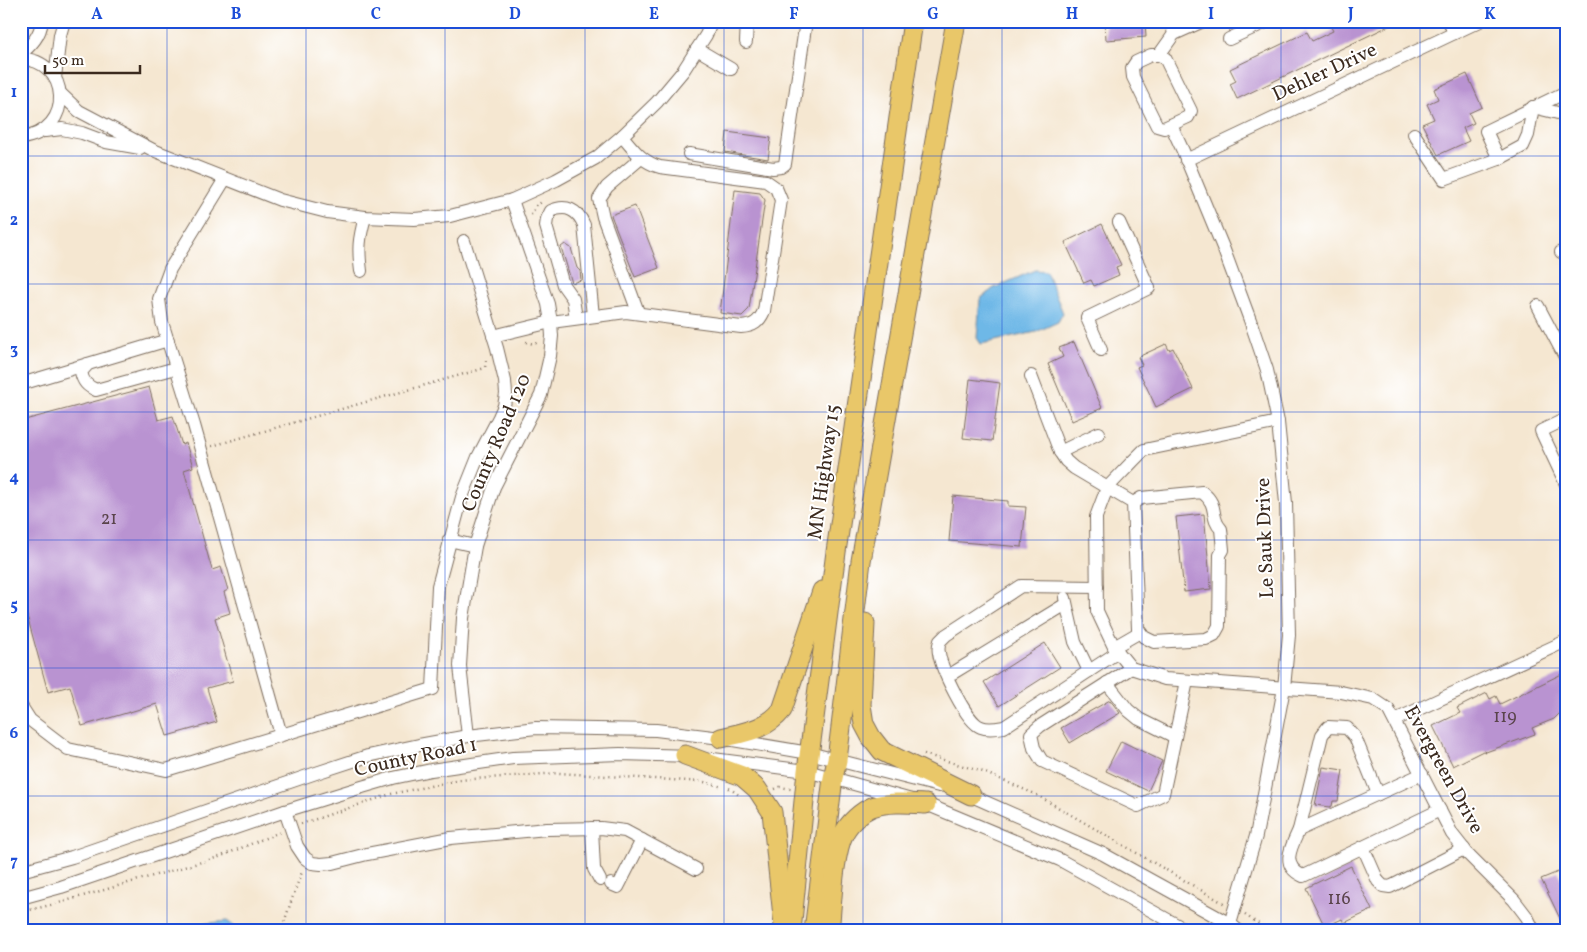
<svg xmlns="http://www.w3.org/2000/svg" width="1587" height="952" viewBox="0 0 1587 952" font-family="Vollkorn,serif">
<style>
.water{fill:#6eb8e7;stroke:#547182}
.building{fill:#b993d1}
.lines{fill:none;stroke-linecap:round;stroke-linejoin:round}
.minor-casing{stroke:#7c6c5d;stroke-width:14}
.highway-casing{stroke:#7c6c5d;stroke-width:21}
.path{stroke:#7c6c5d;stroke-width:2.5;stroke-dasharray:1 4;stroke-linecap:butt}
.minor{stroke:#fff;stroke-width:12}
.highway{stroke:#e9c769;stroke-width:19}
.grid{fill:none;stroke:#1d4ed8;stroke-width:1;stroke-opacity:0.55}
.labels{text-anchor:middle;dominant-baseline:central;stroke-width:4;stroke-linejoin:round;paint-order:stroke}
.number-label{font-size:18px;fill:#5a444b}
.street-label{font-size:20px;fill:#3b2a1e;stroke:#fff}
.neatline{fill:none;stroke:#1d4ed8;stroke-width:2}
.grid-label{font-size:16px;text-anchor:middle;font-weight:bold;fill:#1d4ed8}
</style>
<rect width="100%" height="100%" fill="#fff"/>
<filter id="ink" filterUnits="userSpaceOnUse"><feTurbulence type="fractalNoise" baseFrequency=".02" numOctaves="2"/><feDisplacementMap in="SourceGraphic" scale="10" xChannelSelector="R" yChannelSelector="G"/><feConvolveMatrix kernelMatrix="1 2 1 2 8 2 1 2 1" color-interpolation-filters="sRGB"/></filter>
<filter id="wash" filterUnits="userSpaceOnUse"><feTurbulence type="fractalNoise" baseFrequency=".0096" numOctaves="4" result="noise"/><feDisplacementMap in="SourceGraphic" scale="20" xChannelSelector="R" yChannelSelector="G"/><feGaussianBlur stdDeviation="1.12" result="paint"/><feColorMatrix in="noise" values="0 0 0 0 0 0 0 0 0 0 0 0 0 0 0 0 0 1.4 0 .05"/><feComposite in="paint" operator="in"/></filter>
<g filter="url(#wash)">
<rect width="100%" height="100%" fill="#f5e7d1"/>
<!-- water -->
<g class="water">
<path d="M1035,270L1046,271L1063,313L1058,322L1036,332L981,344L977,338L980,299L994,288Z"/>
<path d="M227,921L234,926L235,931H167V928Z"/>
</g>
<g id="blocks">
<!-- building -->
<g class="building">
<path d="M1105,21H1145L1146,37L1106,40Z"/>
<path d="M1328,21H1399L1237,99L1230,84L1236,81L1230,69L1307,32L1312,41L1333,31Z"/>
<path d="M1467,74L1482,107L1469,113L1474,123L1463,128L1469,141L1438,155L1422,124L1434,119L1427,104L1438,99L1434,89Z"/>
<path d="M727,132L771,138L768,159L725,152Z"/>
<path d="M735,190L760,193L765,200L749,309L742,316L720,313Z"/>
<path d="M635,206L659,268L635,277L611,215Z"/>
<path d="M1102,224L1121,265L1116,267L1119,275L1094,286L1091,280L1084,283L1065,242Z"/>
<path d="M565,244L571,248L577,268L580,271L581,280L572,283L561,247Z"/>
<path d="M1074,342L1102,408L1072,421L1048,364L1063,357L1059,348Z"/>
<path d="M1166,344L1169,350L1173,348L1193,389L1156,407L1137,367L1142,365L1138,357Z"/>
<path d="M970,379L1000,383L992,441L963,438Z"/>
<path d="M149,387L158,420L173,416L182,445L186,443L193,467L184,470L212,570L221,567L228,590L224,592L230,613L215,618L233,681L207,688L217,722L167,736L157,704L82,726L70,686L48,692L23,601H21V421Z"/>
<path d="M953,496L1008,501V506L1026,507L1022,547L949,541Z"/>
<path d="M1204,514L1211,589L1184,592L1176,517Z"/>
<path d="M1045,643L1060,667L999,706L984,682Z"/>
<path d="M1566,672V710L1559,714L1554,719L1532,728L1535,734L1486,752L1483,751L1453,766L1433,726L1460,713L1457,708L1487,693L1490,699L1496,696L1500,704Z"/>
<path d="M1110,700L1120,713L1070,743L1061,728Z"/>
<path d="M1121,741L1162,761L1148,791L1106,771Z"/>
<path d="M1323,767L1343,770L1338,801H1333L1332,806L1330,807L1315,805Z"/>
<path d="M1351,866L1372,910L1344,923L1342,919L1325,927L1306,888Z"/>
<path d="M1558,872L1566,889V931L1541,879Z"/>
</g>
</g>
</g>
<g filter="url(#ink)">
<use href="#blocks" fill-opacity="0" stroke="#7c6c5d" stroke-width="1"/>
<g class="lines">
<!-- minor casing -->
<g class="minor-casing">
<g id="minor">
<path d="M1171,21L1174,34"/>
<path d="M1449,21L1454,33"/>
<path d="M1229,39L1268,21"/>
<path d="M746,42L747,21"/>
<path d="M697,49L731,69"/>
<path d="M21,54C32,44 40,36 42,21"/>
<path d="M1151,55H1159L1165,58L1191,111L1188,117L1164,128L1157,126L1133,77L1132,68L1136,62Z"/>
<path d="M1159,55L1174,34L1203,21"/>
<path d="M21,59C69,59 77,131 21,138"/>
<path d="M55,78L60,35L64,21"/>
<path d="M61,94L79,111L153,150L280,200L327,212L365,217L414,219L450,216L512,200L556,180L596,158L622,136L657,102L683,71L706,35L712,21"/>
<path d="M1533,107L1528,135L1523,146L1499,159L1486,131L1566,92"/>
<path d="M1533,107L1566,115"/>
<path d="M1171,125L1183,151L1224,250L1250,320L1267,370L1278,422L1286,503L1289,635L1284,688L1256,836L1230,924"/>
<path d="M45,131L62,129L82,133L106,142L140,148"/>
<path d="M1414,134L1444,179L1499,159"/>
<path d="M689,154L773,168L781,167L785,164L806,21"/>
<path d="M1186,160L1480,21"/>
<path d="M225,179L170,269L159,299L162,322L194,425L281,735"/>
<path d="M1561,252L1566,250"/>
<path d="M361,271C358,248 359,239 365,217"/>
<path d="M1538,306L1566,359"/>
<path d="M638,312L603,217L599,199L607,187L641,158"/>
<path d="M576,318L573,299L563,285L546,226L547,219L551,211C566,204 578,210 584,225L593,316"/>
<path d="M493,336L551,322L626,312L741,327C754,326 759,322 764,311L781,200L776,188L766,181L660,167C642,162 634,150 622,136"/>
<path d="M1101,350L1087,318L1149,288L1119,222"/>
<path d="M88,364L81,372C83,382 87,386 96,390L176,368"/>
<path d="M1031,376L1060,452L1066,461L1074,468L1133,503L1141,498L1202,492C1220,506 1209,517 1221,529L1223,550L1220,555L1219,626L1214,635L1206,639L1154,642L1144,637L1138,629L1133,503"/>
<path d="M21,384L168,340"/>
<path d="M1566,419L1541,431L1566,484"/>
<path d="M1278,422L1144,450L1134,460L1107,488L1096,517L1097,611L1114,647L1131,668L1165,679L1341,692L1373,699L1388,709L1452,834L1467,853L1514,900L1527,917L1534,931"/>
<path d="M1060,452L1099,433"/>
<path d="M449,540L475,546"/>
<path d="M1097,587L1021,586L946,635L940,641C939,644 938,649 939,653C941,668 966,722 981,727C988,730 998,728 1004,727L1118,652"/>
<path d="M1065,598L1075,642L1089,671"/>
<path d="M1114,647L1140,632"/>
<path d="M1131,668L1040,726L1031,734L1034,748L1042,761L1138,806L1163,794L1187,681"/>
<path d="M948,676L1066,604"/>
<path d="M1107,683L1128,710L1139,719L1175,737"/>
<path d="M21,706L30,720L68,749L166,770L433,689L438,586L462,497L478,457L499,417L504,406L506,394L505,381L497,348L464,241"/>
<path d="M1395,720L1566,641"/>
<path d="M468,736L460,666L463,618L475,546L494,487L541,395L550,356L552,336L551,322L548,304L512,200"/>
<path d="M713,759L807,771L926,804L1060,860L1188,931"/>
<path d="M1422,774L1299,830C1291,847 1280,866 1303,876L1440,810"/>
<path d="M965,793L1103,854L1230,924L1239,931"/>
<path d="M285,811L297,846L305,858L312,863L321,864L332,863L367,854L451,838L547,829L601,828L625,831L696,869"/>
<path d="M592,828L594,869L600,880"/>
<path d="M1299,830L1322,735L1328,727L1347,728L1355,737L1378,794"/>
<path d="M1363,847L1378,881L1383,886L1390,887L1464,849"/>
<path d="M21,871L72,857L316,773L368,756L419,745L468,736L536,728L656,730L721,738L809,753L939,786"/>
<path d="M611,884L618,887L642,840"/>
<path d="M21,898L61,887L285,811L362,787L393,778L431,770L513,758L620,754L693,756"/>
</g>
</g>
<!-- highway casing -->
<g class="highway-casing">
<g id="highway">
<path d="M865,623L861,705L864,724L871,737L882,751L971,795"/>
<path d="M721,738C745,732 766,730 782,710L822,591"/>
<path d="M685,755L742,776L757,789L772,812L784,926"/>
<path d="M791,931L807,771L836,552L913,21"/>
<path d="M814,931L833,778L837,760L861,561L956,21"/>
<path d="M827,931L830,922C832,899 834,852 844,833C849,823 862,811 872,807C889,801 909,803 926,804"/>
</g>
</g>
<!-- path -->
<g class="path">
<path d="M531,215L536,206L543,201"/>
<path d="M526,342L534,344L540,341"/>
<path d="M212,446L485,368L486,357"/>
<path d="M924,754L983,772L1035,794L1225,904"/>
<path d="M729,788L739,795"/>
<path d="M775,789L780,787L791,789"/>
<path d="M301,824L391,794L459,780L559,773L704,782L723,787"/>
<path d="M21,912L55,904L219,857L280,832"/>
<path d="M1245,915L1269,931"/>
<path d="M281,931L299,879L303,870"/>
</g>
<!-- minor -->
<use href="#minor" class="minor"/>
<!-- highway -->
<use href="#highway" class="highway"/>
</g>
</g>
<!-- grid -->
<path class="grid" d="M167,21V931M306,21V931M445,21V931M585,21V931M724,21V931M863,21V931M1002,21V931M1142,21V931M1281,21V931M1420,21V931M21,156H1566M21,284H1566M21,412H1566M21,540H1566M21,668H1566M21,796H1566"/>
<g class="labels">
<!-- number labels -->
<g class="number-label">
<text x="109" y="519">21</text>
<text x="1505" y="717">119</text>
<text x="1339" y="899">116</text>
</g>
<!-- street labels -->
<g class="street-label">
<text transform="translate(1325 73) rotate(-25)">Dehler Drive</text>
<text transform="translate(497 443) rotate(-67)">County Road 120</text>
<text transform="translate(825 472) rotate(-82)">MN Highway 15</text>
<text transform="translate(1266 538) rotate(-92)">Le Sauk Drive</text>
<text transform="translate(416 758) rotate(-12)">County Road 1</text>
<text transform="translate(1443 770) rotate(61)">Evergreen Drive</text>
</g>
</g>
<!-- margin -->
<rect width="1587" height="952" fill="none" stroke="#fff" stroke-width="55"/>
<!-- scale -->
<path d="M45 65v8h95v-8" fill="none" stroke="#3b2a1e" stroke-width="2.5"/>
<text x="52" y="65" font-size="15" fill="#3b2a1e" stroke="#ffffff" stroke-width="4" paint-order="stroke">50 m</text>
<rect x="28" y="28" width="1532" height="896" class="neatline"/>
<g class="grid-label">
<text x="97" y="19">A</text>
<text x="236" y="19">B</text>
<text x="376" y="19">C</text>
<text x="515" y="19">D</text>
<text x="654" y="19">E</text>
<text x="794" y="19">F</text>
<text x="933" y="19">G</text>
<text x="1072" y="19">H</text>
<text x="1211" y="19">I</text>
<text x="1351" y="19">J</text>
<text x="1490" y="19">K</text>
<text x="14" y="97">1</text>
<text x="14" y="225">2</text>
<text x="14" y="354">3</text>
<text x="14" y="482">4</text>
<text x="14" y="610">5</text>
<text x="14" y="738">6</text>
<text x="14" y="866">7</text>
</g>
</svg>
